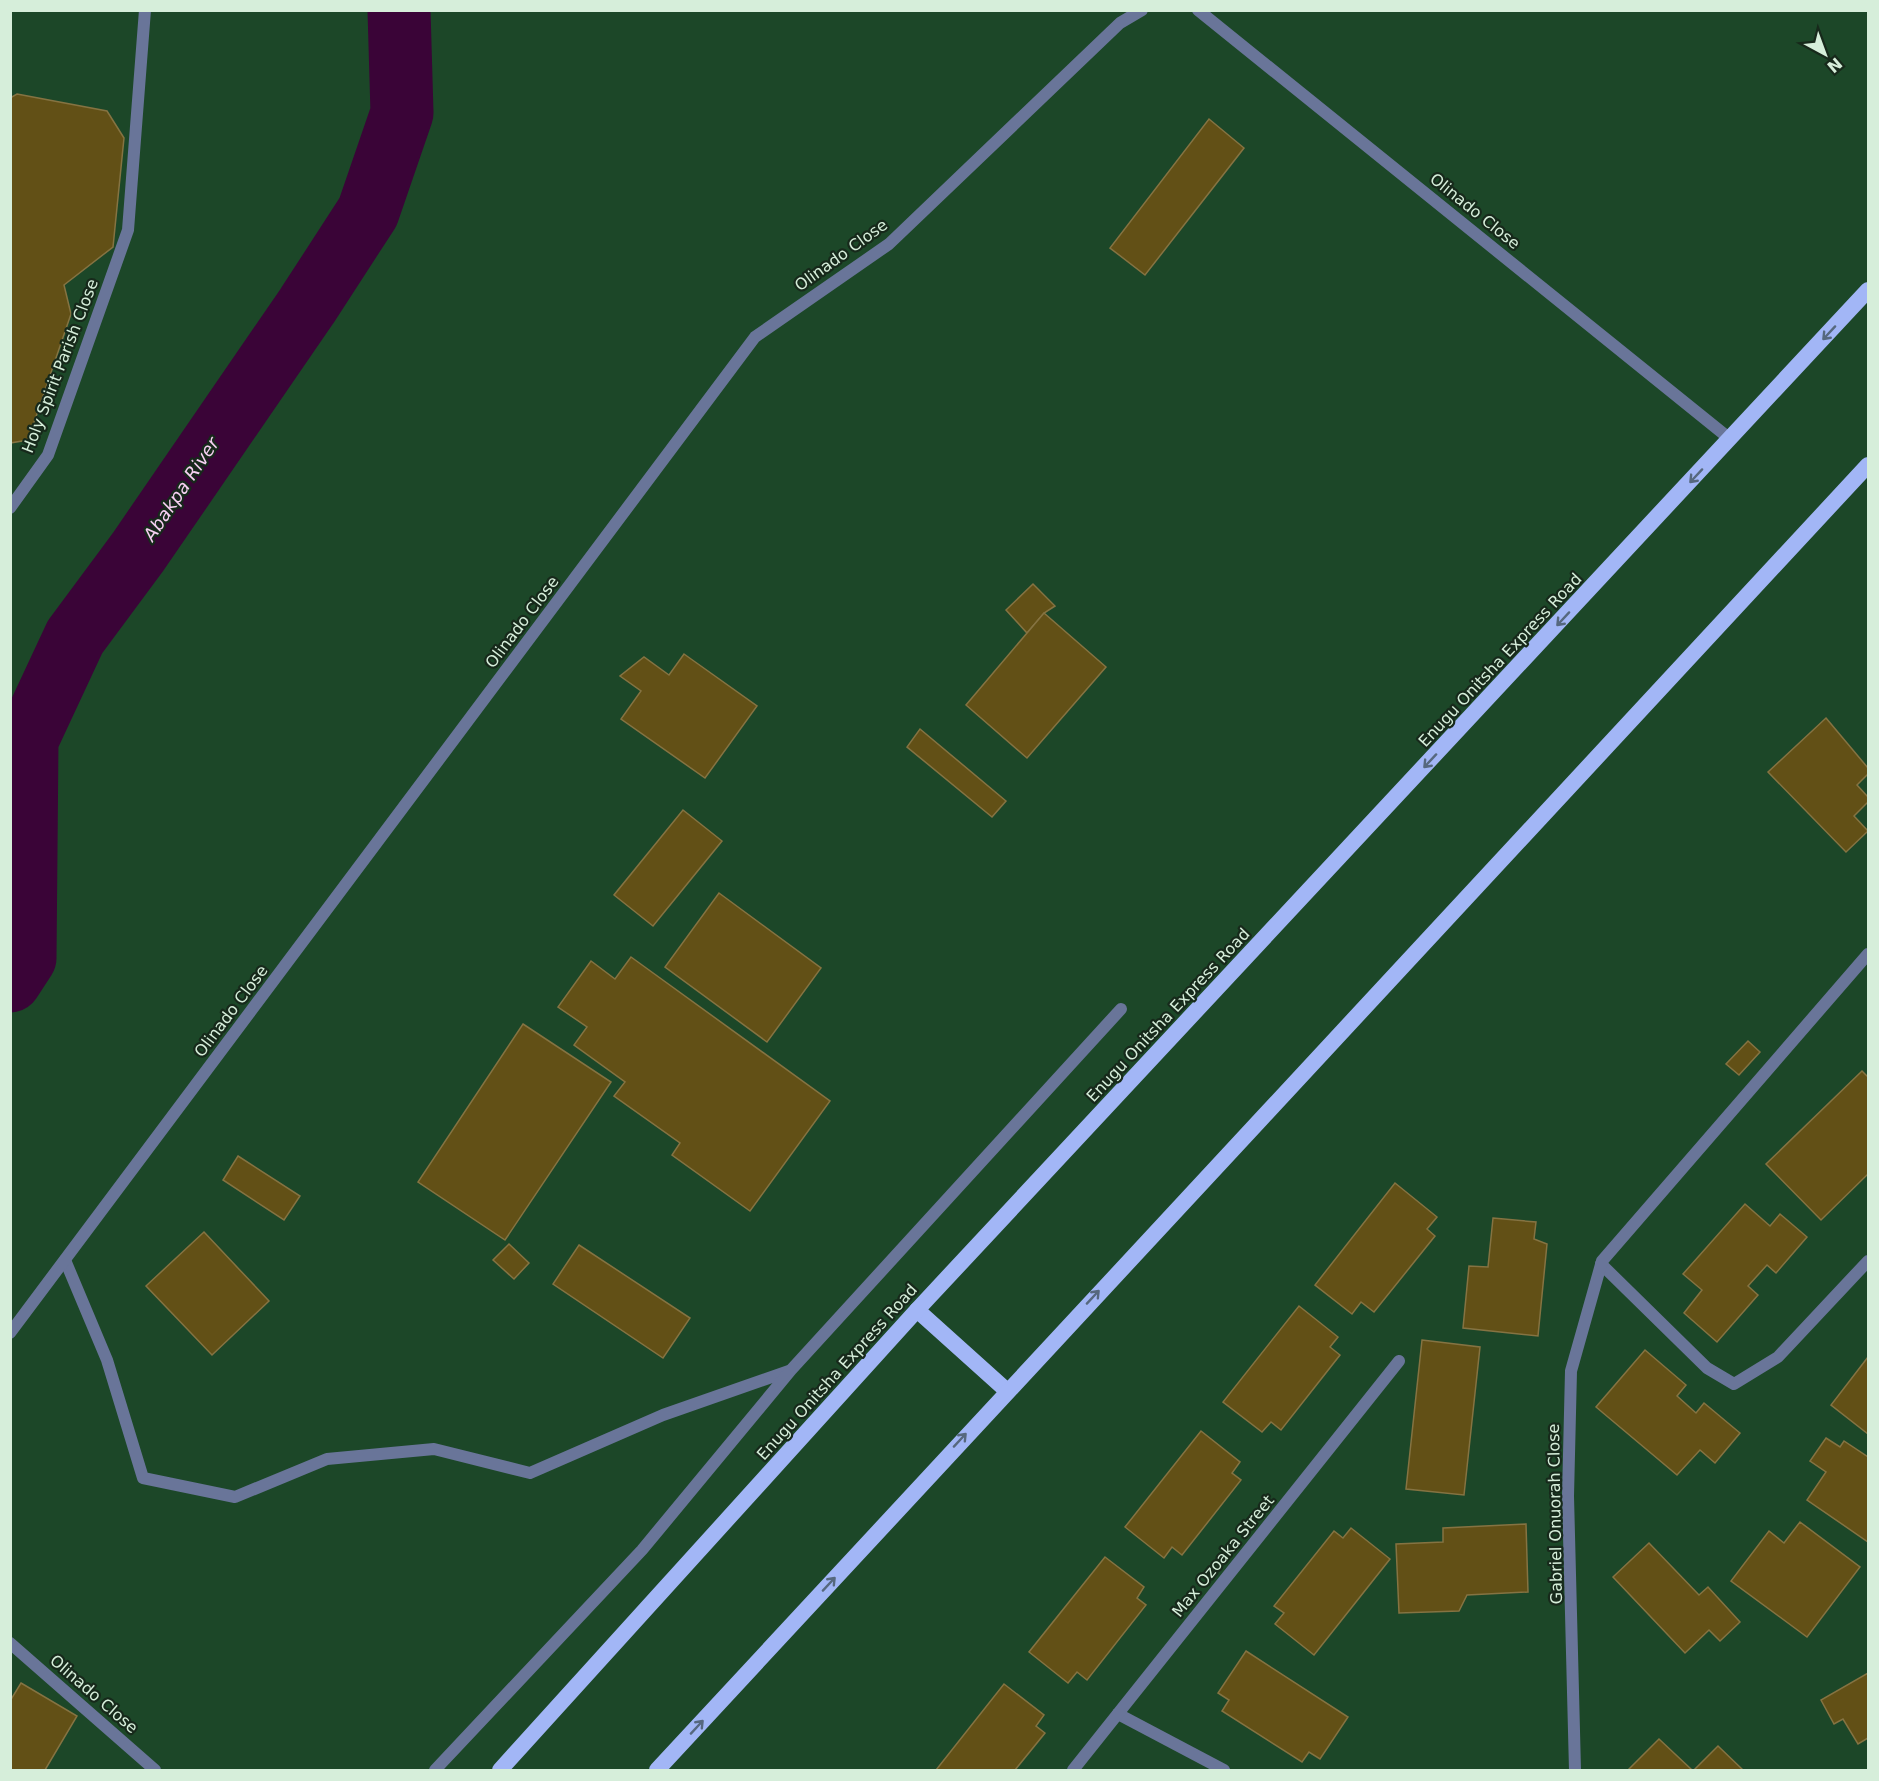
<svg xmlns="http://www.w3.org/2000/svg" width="1879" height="1781" viewBox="0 0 1879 1781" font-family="'DejaVu Sans',sans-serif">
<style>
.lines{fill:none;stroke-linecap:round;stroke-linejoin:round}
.river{stroke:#3a0437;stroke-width:63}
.building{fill:#625016;stroke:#857342;stroke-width:1.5}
.minor{stroke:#697599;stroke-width:12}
.trunk{stroke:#a2b6f6;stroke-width:16}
.oneway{stroke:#56687e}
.labels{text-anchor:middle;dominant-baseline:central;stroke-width:4.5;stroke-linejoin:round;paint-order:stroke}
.street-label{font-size:16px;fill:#d6eeda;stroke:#17291b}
.water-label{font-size:18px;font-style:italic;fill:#f8d0f3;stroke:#17291b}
</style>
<rect width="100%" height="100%" fill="#1c4728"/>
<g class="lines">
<!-- river -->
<path class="river" d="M10,981L25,958L27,740L75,637L138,552L307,306L368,212L402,113L399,10"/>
</g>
<!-- building -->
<g class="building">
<path d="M17,94L107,111L124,138L113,247L64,285L71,314L28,440L10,443V98Z"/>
<path d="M1209,119L1244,148L1145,275L1110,248Z"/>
<path d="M1033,584L1055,606L1044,613L1027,633L1006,610Z"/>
<path d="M1044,613L1106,667L1027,758L966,705Z"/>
<path d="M684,654L757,706L705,778L621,719L641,691L620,676L644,657L669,675Z"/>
<path d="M1826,718L1868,768V774L1857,785L1868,797V802L1854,816L1868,831L1846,852L1768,772Z"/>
<path d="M920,729L1006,801L992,817L907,747Z"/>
<path d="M683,810L722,841L653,926L614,895Z"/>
<path d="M719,893L821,968L767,1042L665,967Z"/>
<path d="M631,957L830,1101L750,1211L672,1155L680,1143L614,1096L625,1082L574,1045L587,1027L558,1007L591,961L615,979Z"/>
<path d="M523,1024L611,1082L505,1240L418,1182Z"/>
<path d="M1748,1041L1760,1052L1739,1075L1726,1064Z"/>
<path d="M1862,1071L1868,1077V1174L1821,1220L1766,1164Z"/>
<path d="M238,1156L300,1196L284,1220L223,1180Z"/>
<path d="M1395,1183L1437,1217L1427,1229L1435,1236L1374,1312L1361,1302L1352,1314L1315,1285Z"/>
<path d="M1745,1204L1770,1226L1780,1214L1807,1237L1776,1273L1767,1265L1748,1286L1758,1295L1717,1342L1684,1313L1702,1290L1683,1274Z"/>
<path d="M1493,1218L1536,1222L1534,1239L1547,1244L1538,1336L1463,1328L1469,1266L1488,1267Z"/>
<path d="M204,1232L269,1301L212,1355L146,1286Z"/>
<path d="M509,1244L529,1263L514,1279L493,1260Z"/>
<path d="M579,1245L690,1318L663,1358L553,1284Z"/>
<path d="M1299,1306L1338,1337L1330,1347L1340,1355L1281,1430L1271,1422L1262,1432L1223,1402Z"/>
<path d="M1422,1340L1480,1347L1464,1495L1406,1489Z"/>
<path d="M1645,1350L1686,1385L1677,1396L1696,1413L1704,1403L1740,1433L1715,1463L1700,1450L1677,1475L1596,1407Z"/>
<path d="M1868,1357V1434L1831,1405Z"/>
<path d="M1201,1431L1240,1462L1232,1473L1241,1480L1182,1555L1172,1547L1164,1558L1125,1527Z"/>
<path d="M1826,1438L1840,1447L1844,1441L1868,1457V1542L1807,1500L1826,1472L1810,1461Z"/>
<path d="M1800,1522L1860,1567L1807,1637L1731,1581L1769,1531L1784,1543Z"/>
<path d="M1526,1524L1528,1592L1467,1595L1459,1611L1399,1613L1396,1544L1443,1542V1528Z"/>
<path d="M1351,1528L1390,1559L1314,1655L1275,1624L1284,1613L1274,1606L1334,1531L1343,1538Z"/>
<path d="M1649,1543L1699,1595L1708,1587L1740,1622L1720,1641L1709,1630L1685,1653L1613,1577Z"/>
<path d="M1105,1557L1144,1587L1137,1598L1146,1605L1087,1680L1077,1672L1068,1683L1029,1652Z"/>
<path d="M1246,1651L1348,1717L1320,1759L1309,1752L1302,1762L1222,1711L1229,1700L1218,1693Z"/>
<path d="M1868,1673V1738L1858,1744L1843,1719L1834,1724L1821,1700Z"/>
<path d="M21,1683L77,1716L45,1770H10V1701Z"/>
<path d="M1004,1684L1044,1715L1036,1726L1045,1733L1015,1770H936Z"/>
<path d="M1659,1739L1692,1770H1628Z"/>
<path d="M1718,1746L1743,1770H1694Z"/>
</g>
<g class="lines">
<!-- minor -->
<g class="minor">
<path d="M1198,10L1730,439"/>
<path d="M10,508L48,455L128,230L145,10"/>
<path d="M65,1260L107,1360L143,1478L235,1497L327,1459L434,1449L530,1473L663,1415L789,1371"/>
<path d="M1601,1264L1707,1368L1734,1384L1778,1357L1868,1261"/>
<path d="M10,1333L755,337L889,244L1120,23L1142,10"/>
<path d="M10,1643L155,1770"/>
<path d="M1118,1714L1224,1770"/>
<path d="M435,1770L642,1550L791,1370L1121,1009"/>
<path d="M1073,1770L1399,1361"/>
<path d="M1575,1770L1568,1496L1571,1371L1602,1261L1868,954"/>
</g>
<!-- trunk -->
<g class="trunk">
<path d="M917,1310L1006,1390"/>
<path d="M500,1770L917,1310L1868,290"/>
<path d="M657,1770C1058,1333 1467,902 1868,465"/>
</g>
</g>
<!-- one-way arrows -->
<defs><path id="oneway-shaft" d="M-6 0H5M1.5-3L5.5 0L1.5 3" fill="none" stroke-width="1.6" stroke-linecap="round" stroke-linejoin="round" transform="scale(1.5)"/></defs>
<g class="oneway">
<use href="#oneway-shaft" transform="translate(1829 333) rotate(133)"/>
<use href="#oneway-shaft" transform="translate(1696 476) rotate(133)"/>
<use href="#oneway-shaft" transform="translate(1563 619) rotate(133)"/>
<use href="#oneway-shaft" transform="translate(1430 761) rotate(133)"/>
<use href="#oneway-shaft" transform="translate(1093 1297) rotate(-47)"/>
<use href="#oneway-shaft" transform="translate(960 1440) rotate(-47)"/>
<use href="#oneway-shaft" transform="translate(829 1584) rotate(-47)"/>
<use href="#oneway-shaft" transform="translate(697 1727) rotate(-47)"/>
</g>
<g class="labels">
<!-- street labels -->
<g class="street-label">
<text transform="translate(1475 211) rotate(39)">Olinado Close</text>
<text transform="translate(841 255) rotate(-36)">Olinado Close</text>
<text transform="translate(60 366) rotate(-69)">Holy Spirit Parish Close</text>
<text transform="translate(522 622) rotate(-53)">Olinado Close</text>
<text transform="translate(1500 660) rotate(-47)">Enugu Onitsha Express Road</text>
<text transform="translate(231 1011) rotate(-53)">Olinado Close</text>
<text transform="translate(1168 1015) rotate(-47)">Enugu Onitsha Express Road</text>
<text transform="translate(837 1372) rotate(-48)">Enugu Onitsha Express Road</text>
<text transform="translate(1555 1514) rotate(-91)">Gabriel Onuorah Close</text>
<text transform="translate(1223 1556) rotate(-51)">Max Ozoaka Street</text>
<text transform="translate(94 1694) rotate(41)">Olinado Close</text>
</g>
<!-- water labels -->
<g class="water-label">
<text transform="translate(181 489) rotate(-56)">Abakpa River</text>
</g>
</g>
<!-- border -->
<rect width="1879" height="1781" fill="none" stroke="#d6eeda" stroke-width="24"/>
<!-- north arrow -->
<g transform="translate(1825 54) rotate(139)" stroke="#17291b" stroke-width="4.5" paint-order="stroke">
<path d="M0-4.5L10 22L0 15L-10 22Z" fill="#d6eeda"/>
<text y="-9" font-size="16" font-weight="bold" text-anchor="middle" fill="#d6eeda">N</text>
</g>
</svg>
